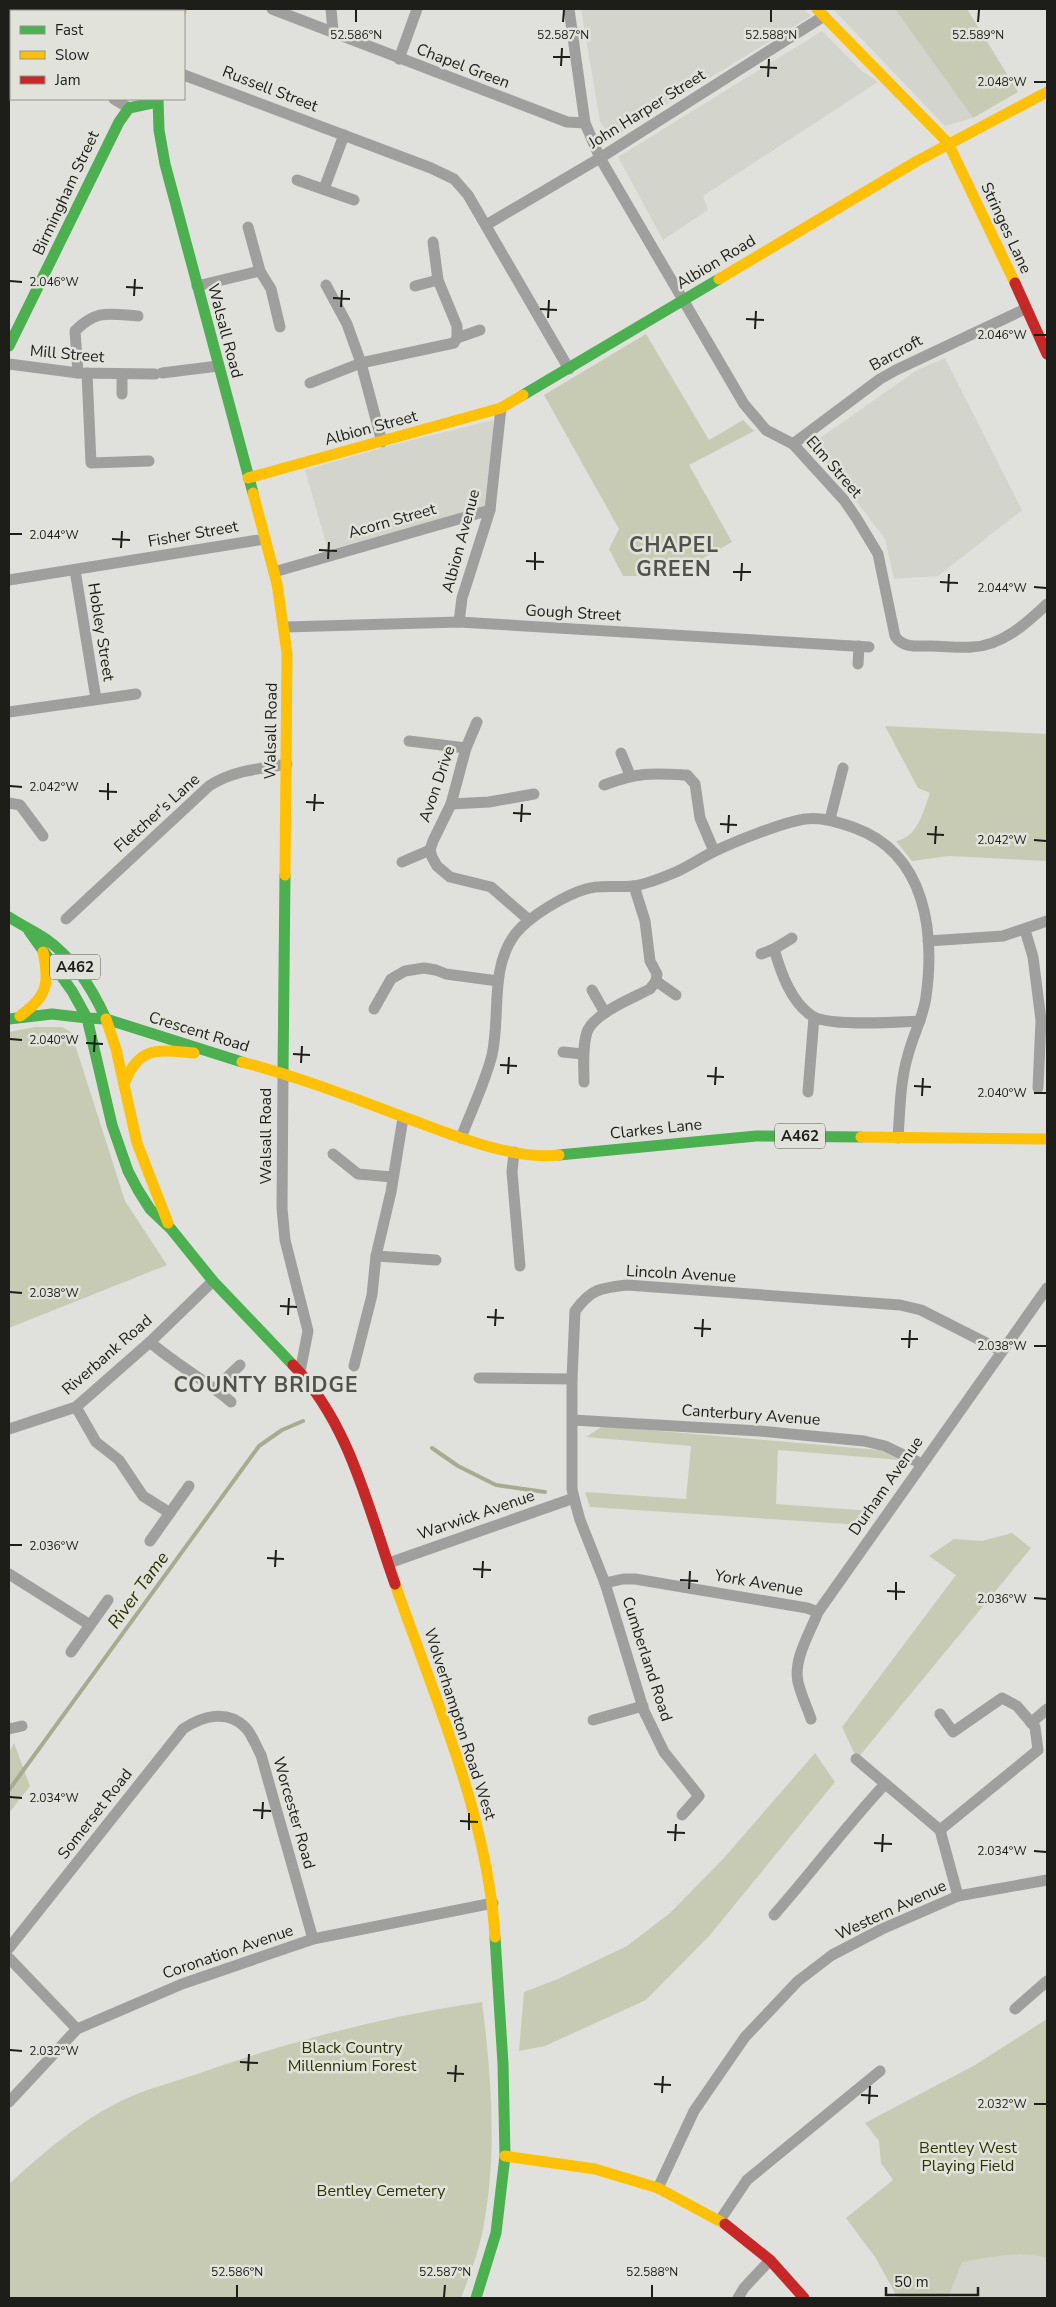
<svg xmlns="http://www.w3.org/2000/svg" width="1056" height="2307" viewBox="0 0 1056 2307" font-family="'Nunito Sans',sans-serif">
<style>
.built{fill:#d3d5cc}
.green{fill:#c7cbb3}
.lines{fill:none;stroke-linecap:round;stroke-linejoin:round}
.stream{stroke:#a7ac90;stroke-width:4}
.street{stroke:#9fa09e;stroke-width:11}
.fast{stroke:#4caf50;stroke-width:11}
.slow{stroke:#ffc107;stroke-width:11}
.jam{stroke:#c62828;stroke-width:11}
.ticks{fill:none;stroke:#1d1d1a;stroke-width:2}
.labels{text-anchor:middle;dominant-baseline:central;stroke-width:5;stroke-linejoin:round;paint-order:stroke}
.shield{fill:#e1e3db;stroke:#585854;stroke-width:1}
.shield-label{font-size:15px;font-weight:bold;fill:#1d1d1a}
.street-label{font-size:16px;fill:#1d1d1a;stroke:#e1e3db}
.park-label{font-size:16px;fill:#2d3200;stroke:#e1e3db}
.water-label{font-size:18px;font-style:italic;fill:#2d3200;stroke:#e1e3db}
.district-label{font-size:21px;font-weight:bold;letter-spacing:1px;fill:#51524c;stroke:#e1e3db}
.ticks-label{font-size:12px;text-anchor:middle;fill:#1d1d1a;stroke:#e1e3db;stroke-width:5;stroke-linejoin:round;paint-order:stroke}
</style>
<rect width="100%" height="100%" fill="#e0e1dd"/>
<!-- built -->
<g class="built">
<path d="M581,9H803L811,16L612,138L600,122Z"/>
<path d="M833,9H895L973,118L945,126Z"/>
<path d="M822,31L862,71L878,82L703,196L708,210L663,240L618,157Z"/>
<path d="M945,358L1022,510L938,576L894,579L885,539L835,473L810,445L917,370Z"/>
<path d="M493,420L496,442L489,506L328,550L305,470L392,445Z"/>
<path d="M1047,2225V2298H898L948,2244Z"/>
</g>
<!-- green -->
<g class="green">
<path d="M895,9H967L1018,92L973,118Z"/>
<path d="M646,334L709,440L743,420L754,431L689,465L732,542L671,576H623L609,549L619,529L544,395Z"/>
<path d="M885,726L1047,734V861L949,856L912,861L896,841C918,837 923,812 930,793L918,788Z"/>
<path d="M35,1027H62L71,1032L125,1201L167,1265L9,1328V1032Z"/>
<path d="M603,1426L879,1450L901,1460L778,1450L776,1504L872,1511L862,1525L590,1507L585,1492L686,1499L691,1446L586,1437Z"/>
<path d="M1012,1533L1031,1548L857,1759L842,1727L956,1575L929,1556L954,1539L982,1541Z"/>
<path d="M14,1743L30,1786L9,1813V1752Z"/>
<path d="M815,1753L835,1782L710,1935L646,2000L545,2046L519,2051L524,1992L558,1979L627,1946L670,1913L723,1859Z"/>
<path d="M482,2002C491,2073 497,2147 485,2218C481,2246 471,2272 461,2298H9V2184C43,2153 80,2121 121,2101C145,2089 174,2082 200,2073C294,2040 382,2017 482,2002Z"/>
<path d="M1047,2019V2258C1019,2250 991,2257 962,2262L948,2298H898L875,2257L846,2218L893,2180L881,2163L879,2141L865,2123L975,2065Z"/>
</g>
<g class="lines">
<!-- stream -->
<g class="stream">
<path d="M432,1448L458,1466L496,1485L545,1492"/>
<path d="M9,1790L259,1446L282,1430L303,1421"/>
</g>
<!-- street -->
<g class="street">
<path d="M272,9L567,122L585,123"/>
<path d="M331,9L333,31"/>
<path d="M569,9L585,123L600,158L744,404L766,430L793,444L844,500L857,519L878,554L895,636C902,648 917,646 930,646C944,646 958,648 972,647C1002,646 1027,623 1047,604"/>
<path d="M9,35L11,37"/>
<path d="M399,59L417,9"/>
<path d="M184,75L431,168L454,179L468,195L569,369"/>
<path d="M114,99L129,108"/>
<path d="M297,180L354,200"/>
<path d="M324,189L344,135"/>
<path d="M486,225L600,158L824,16"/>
<path d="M248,227L260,271L271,289L280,327"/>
<path d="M433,242L438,280L457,326V338"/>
<path d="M326,285L347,324L361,363L382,442"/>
<path d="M197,286L260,271"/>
<path d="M415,286L438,280"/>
<path d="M9,364L78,373L155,374"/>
<path d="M78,373L75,331C97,309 109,314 138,316"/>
<path d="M87,373L91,463L149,461"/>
<path d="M162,373L218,366"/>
<path d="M122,374V394"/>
<path d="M310,383L361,363L454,343L457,338L480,330"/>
<path d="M793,444L880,379L896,370L1025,309"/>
<path d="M75,570L96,699"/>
<path d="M274,572L490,510"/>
<path d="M9,580L265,539"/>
<path d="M459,622L462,598L490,510L501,408"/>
<path d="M286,627L459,622L869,647"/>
<path d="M858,664L859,646"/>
<path d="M9,712L136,694"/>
<path d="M477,722L466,748L451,804L433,841L430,850L432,857L437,866L450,877L491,887L529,920"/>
<path d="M409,741L466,748"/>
<path d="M621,753L630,775"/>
<path d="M604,785C638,772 651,773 687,775L695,784L700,818L714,851"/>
<path d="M9,803L20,805L43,836"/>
<path d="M451,804L489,802L534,794"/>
<path d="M830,819L843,768"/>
<path d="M402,862L430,850"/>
<path d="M66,919L209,786C233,770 260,769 287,764"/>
<path d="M1025,930L1033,957L1041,1020L1038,1088"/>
<path d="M928,941L1003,936L1047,921"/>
<path d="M774,949C781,973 791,1002 812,1016C829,1027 897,1022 920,1021"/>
<path d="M761,954L774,949L792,938"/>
<path d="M656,981L676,995"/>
<path d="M592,990L605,1013"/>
<path d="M374,1009L391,979L405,971L424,968L436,970L446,974L498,981"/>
<path d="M563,1052L583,1054"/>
<path d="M283,1073L282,1208L285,1240L308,1331L300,1372"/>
<path d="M584,1082C584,1066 582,1048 587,1032C594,1013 633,998 650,989L656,981L657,974L650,961L645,921L634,886"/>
<path d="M808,1092L814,1017"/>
<path d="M461,1138C471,1111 485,1083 492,1055C501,1015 489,968 516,933C530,916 565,895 586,889C600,884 618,888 632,886C646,885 664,877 676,872C689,866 701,858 713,852C736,841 781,823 805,819C823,817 838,822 855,828C926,854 935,932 926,997C923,1018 913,1035 908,1055C900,1082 900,1110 898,1138"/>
<path d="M514,1152L512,1172L520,1266"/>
<path d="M333,1154L358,1174L392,1177"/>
<path d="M376,1256L436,1260"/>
<path d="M150,1342C175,1364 205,1380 231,1402"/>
<path d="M354,1366L372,1295L376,1256L391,1192L403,1118"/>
<path d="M479,1378L572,1379"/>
<path d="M215,1389L240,1365"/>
<path d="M76,1407L96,1442L119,1460L143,1496L170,1513"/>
<path d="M573,1420L759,1431L864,1441L885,1446L922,1464"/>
<path d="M9,1429L76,1407L150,1342L213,1281"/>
<path d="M150,1541L189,1486"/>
<path d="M389,1563L574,1498"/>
<path d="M9,1574L90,1625"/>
<path d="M605,1583L623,1579H635L807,1608L818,1612"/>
<path d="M71,1652L108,1600"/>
<path d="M811,1719C807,1707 801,1695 798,1682C793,1659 810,1633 818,1612L1047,1288"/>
<path d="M593,1720L643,1706"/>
<path d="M1031,1723L1047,1709"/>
<path d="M9,1729L22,1726"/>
<path d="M856,1759L940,1830L958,1896"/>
<path d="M682,1815L699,1796L664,1752L644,1711L605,1583L580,1520L574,1498L572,1489V1379L575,1311C591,1289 600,1288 627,1285L900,1305L921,1310L1002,1351"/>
<path d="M940,1830L1038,1750L1035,1727L1017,1706L1002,1698L953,1732L940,1714"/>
<path d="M774,1915C812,1872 846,1826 885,1784"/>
<path d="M9,1948L183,1729C202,1716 227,1709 245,1727C252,1734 256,1746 261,1755L313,1939"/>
<path d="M9,1958L77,2029"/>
<path d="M1015,2009L1047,1981"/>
<path d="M9,2102L77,2029L182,1984L313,1939L493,1903"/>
<path d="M658,2188L694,2111L745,2037L798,1981L832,1955L882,1929L958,1896L1047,1880"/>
<path d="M720,2220L747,2180L880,2071"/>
<path d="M738,2298L744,2288L770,2260"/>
</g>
<!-- fast -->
<g class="fast">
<path d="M158,99L159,130L165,164L253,493"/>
<path d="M9,346L119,122L129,108L157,102"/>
<path d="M523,395L719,279"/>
<path d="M9,917C21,925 34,931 46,939C74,959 92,988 106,1019"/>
<path d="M29,931L72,991L87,1018L106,1019L242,1062"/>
<path d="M9,1019L52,1014L87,1018L112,1125L128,1171L138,1190L150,1209L171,1229L213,1281L293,1365"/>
<path d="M283,1073L285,875"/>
<path d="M559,1155L756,1136L861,1137"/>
<path d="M476,2298L496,2233L505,2156L503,2064L495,1937"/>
</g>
<!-- slow -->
<g class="slow">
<path d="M181,9V11"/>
<path d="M817,9L948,143L1015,283"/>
<path d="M719,279L917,161L1047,92"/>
<path d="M248,478L501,408L523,395"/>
<path d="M253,493L277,584L287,653L285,875"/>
<path d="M20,1016C47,997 50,984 43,952"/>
<path d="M106,1019L116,1049L137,1143L168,1223"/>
<path d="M242,1062C300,1077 356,1099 412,1120C455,1136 513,1160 559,1155"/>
<path d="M124,1084C139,1045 158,1050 194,1053"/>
<path d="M861,1137L1047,1139"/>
<path d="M395,1584C434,1696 488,1817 495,1937"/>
<path d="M505,2156L595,2169L658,2188L725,2224"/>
</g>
<!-- jam -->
<g class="jam">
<path d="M1015,283L1047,354"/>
<path d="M293,1365C350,1424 368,1508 395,1584"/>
<path d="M725,2224L770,2260L804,2298"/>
</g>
</g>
<!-- ticks -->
<path class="ticks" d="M356,22V10M563,22L564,10M771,22V10M978,22L979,10M553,57H570M561,66L562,48M760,67L777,68M768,77L769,59M1034,82H1046M10,281L22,282M126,287L143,288M134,296L135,279M333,298L350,299M341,307L342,290M540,309L557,310M548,318L549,300M746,319L764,320M755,329L756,311M1034,335H1046M10,534H22M112,539L130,540M121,548L122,531M319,550L337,551M328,559L329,542M526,561L544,562M535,570V552M733,572H751M741,581L742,563M940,582L958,583M1034,587L1046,588M948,592L949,574M10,786L22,787M99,791L117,792M108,800V783M306,802L324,803M314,811L315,794M513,813L531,814M521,822L522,804M720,824L737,825M728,833L729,815M927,834L944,835M1034,840L1046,841M935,844L936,826M10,1039L22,1040M86,1043L103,1044M94,1052L95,1035M293,1054L310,1055M301,1063L302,1046M500,1065L517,1066M508,1074L509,1057M707,1076L724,1077M715,1085L716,1067M914,1086L931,1087M1034,1093H1046M922,1096L923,1078M10,1292L22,1293M280,1306L297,1307M288,1315L289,1298M487,1317L504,1318M495,1326L496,1309M694,1328L711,1329M702,1337L703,1319M901,1339H918M1034,1346H1046M909,1348L910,1330M10,1545H22M267,1558L284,1559M275,1567L276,1550M473,1569L491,1570M482,1578L483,1561M680,1580L698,1581M689,1589L690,1571M887,1591L905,1592M1034,1598L1046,1599M896,1600V1582M10,1797L22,1798M253,1810L271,1811M262,1819L263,1802M460,1821L478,1822M469,1830V1813M667,1832L685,1833M675,1841L676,1824M874,1843L892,1844M1034,1851L1046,1852M882,1852L883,1834M10,2050L22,2051M240,2062L258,2063M248,2071L249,2054M447,2073L464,2074M455,2082L456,2065M654,2084L671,2085M662,2093L663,2076M861,2095L878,2096M869,2104L870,2086M1034,2104H1046M237,2297V2285M444,2297L445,2285M652,2297V2285"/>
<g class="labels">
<!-- shield labels -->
<g class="shield">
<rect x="50" y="954.5" width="50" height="25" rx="4"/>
<rect x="775" y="1123.5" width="50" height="25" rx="4"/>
</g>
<g class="shield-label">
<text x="75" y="967">A462</text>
<text x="800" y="1136">A462</text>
</g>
<!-- street labels -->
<g class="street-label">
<text transform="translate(463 66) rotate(21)">Chapel Green</text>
<text transform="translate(270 89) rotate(21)">Russell Street</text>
<text transform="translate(647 109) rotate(-32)">John Harper Street</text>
<text transform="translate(66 193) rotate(-65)">Birmingham Street</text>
<text transform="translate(1006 228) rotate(65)">Stringes Lane</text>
<text transform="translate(716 262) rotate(-31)">Albion Road</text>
<text transform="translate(225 331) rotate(75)">Walsall Road</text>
<text transform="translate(896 353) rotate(-29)">Barcroft</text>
<text transform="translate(67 354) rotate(5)">Mill Street</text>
<text transform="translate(371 428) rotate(-15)">Albion Street</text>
<text transform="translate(834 467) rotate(49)">Elm Street</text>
<text transform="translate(392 521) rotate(-16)">Acorn Street</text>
<text transform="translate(193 534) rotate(-10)">Fisher Street</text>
<text transform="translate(461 541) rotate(-75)">Albion Avenue</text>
<text transform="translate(573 613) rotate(3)">Gough Street</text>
<text transform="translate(101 632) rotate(81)">Hobley Street</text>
<text transform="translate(271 731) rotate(-89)">Walsall Road</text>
<text transform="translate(437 784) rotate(-71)">Avon Drive</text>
<text transform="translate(157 813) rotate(-42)">Fletcher's Lane</text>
<text transform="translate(199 1032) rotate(17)">Crescent Road</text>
<text transform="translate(656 1129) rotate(-6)">Clarkes Lane</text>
<text transform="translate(266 1136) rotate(-90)">Walsall Road</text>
<text transform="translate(681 1274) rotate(3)">Lincoln Avenue</text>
<text transform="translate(107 1355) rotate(-41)">Riverbank Road</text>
<text transform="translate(751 1415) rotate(4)">Canterbury Avenue</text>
<text transform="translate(886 1486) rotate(-55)">Durham Avenue</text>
<text transform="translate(476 1515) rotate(-19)">Warwick Avenue</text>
<text transform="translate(759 1583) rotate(10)">York Avenue</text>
<text transform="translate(647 1659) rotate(72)">Cumberland Road</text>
<text transform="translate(460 1724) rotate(72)">Wolverhampton Road West</text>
<text transform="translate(294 1813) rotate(74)">Worcester Road</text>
<text transform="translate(95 1814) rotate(-52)">Somerset Road</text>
<text transform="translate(891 1910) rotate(-25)">Western Avenue</text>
<text transform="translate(228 1952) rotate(-19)">Coronation Avenue</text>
</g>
<!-- park labels -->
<g class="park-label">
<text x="352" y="2048">Black Country<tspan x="352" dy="18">Millennium Forest</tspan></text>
<text x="968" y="2148">Bentley West<tspan x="968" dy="18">Playing Field</tspan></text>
<text x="381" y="2191">Bentley Cemetery</text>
</g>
<!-- water labels -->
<g class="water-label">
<text transform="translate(138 1590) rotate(-54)">River Tame</text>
</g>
<!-- district labels -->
<g class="district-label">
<text x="674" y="545">CHAPEL<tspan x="674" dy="24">GREEN</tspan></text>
<text x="266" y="1385">COUNTY BRIDGE</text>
</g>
</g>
<g class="ticks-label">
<text x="356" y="39">52.586°N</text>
<text x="563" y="39">52.587°N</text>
<text x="771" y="39">52.588°N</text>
<text x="978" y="39">52.589°N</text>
<text x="1002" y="86">2.048°W</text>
<text x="54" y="286">2.046°W</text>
<text x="1002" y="339">2.046°W</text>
<text x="54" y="539">2.044°W</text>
<text x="1002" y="592">2.044°W</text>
<text x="54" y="791">2.042°W</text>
<text x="1002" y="844">2.042°W</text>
<text x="54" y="1044">2.040°W</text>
<text x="1002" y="1097">2.040°W</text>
<text x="54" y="1297">2.038°W</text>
<text x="1002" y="1350">2.038°W</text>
<text x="54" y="1550">2.036°W</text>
<text x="1002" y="1603">2.036°W</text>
<text x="54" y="1802">2.034°W</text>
<text x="1002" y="1855">2.034°W</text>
<text x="54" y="2055">2.032°W</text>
<text x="1002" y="2108">2.032°W</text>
<text x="237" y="2276">52.586°N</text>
<text x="445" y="2276">52.587°N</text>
<text x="652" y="2276">52.588°N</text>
</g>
<!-- border -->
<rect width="1056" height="2307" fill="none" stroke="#1d1d1a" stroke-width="20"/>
<!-- legend -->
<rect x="10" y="10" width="175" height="90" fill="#e1e3db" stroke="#93948e"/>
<rect x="20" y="26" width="25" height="8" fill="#4caf50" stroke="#93948e"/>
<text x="55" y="35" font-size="15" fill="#1d1d1a">Fast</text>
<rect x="20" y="51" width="25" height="8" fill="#ffc107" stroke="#93948e"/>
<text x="55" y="60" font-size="15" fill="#1d1d1a">Slow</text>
<rect x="20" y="76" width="25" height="8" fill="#c62828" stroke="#93948e"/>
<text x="55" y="85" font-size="15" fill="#1d1d1a">Jam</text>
<!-- scale -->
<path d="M886 2287v8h92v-8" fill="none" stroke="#1d1d1a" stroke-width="2.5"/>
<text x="894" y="2287" font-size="15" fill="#1d1d1a" stroke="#e1e3db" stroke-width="4" paint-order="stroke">50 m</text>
</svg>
